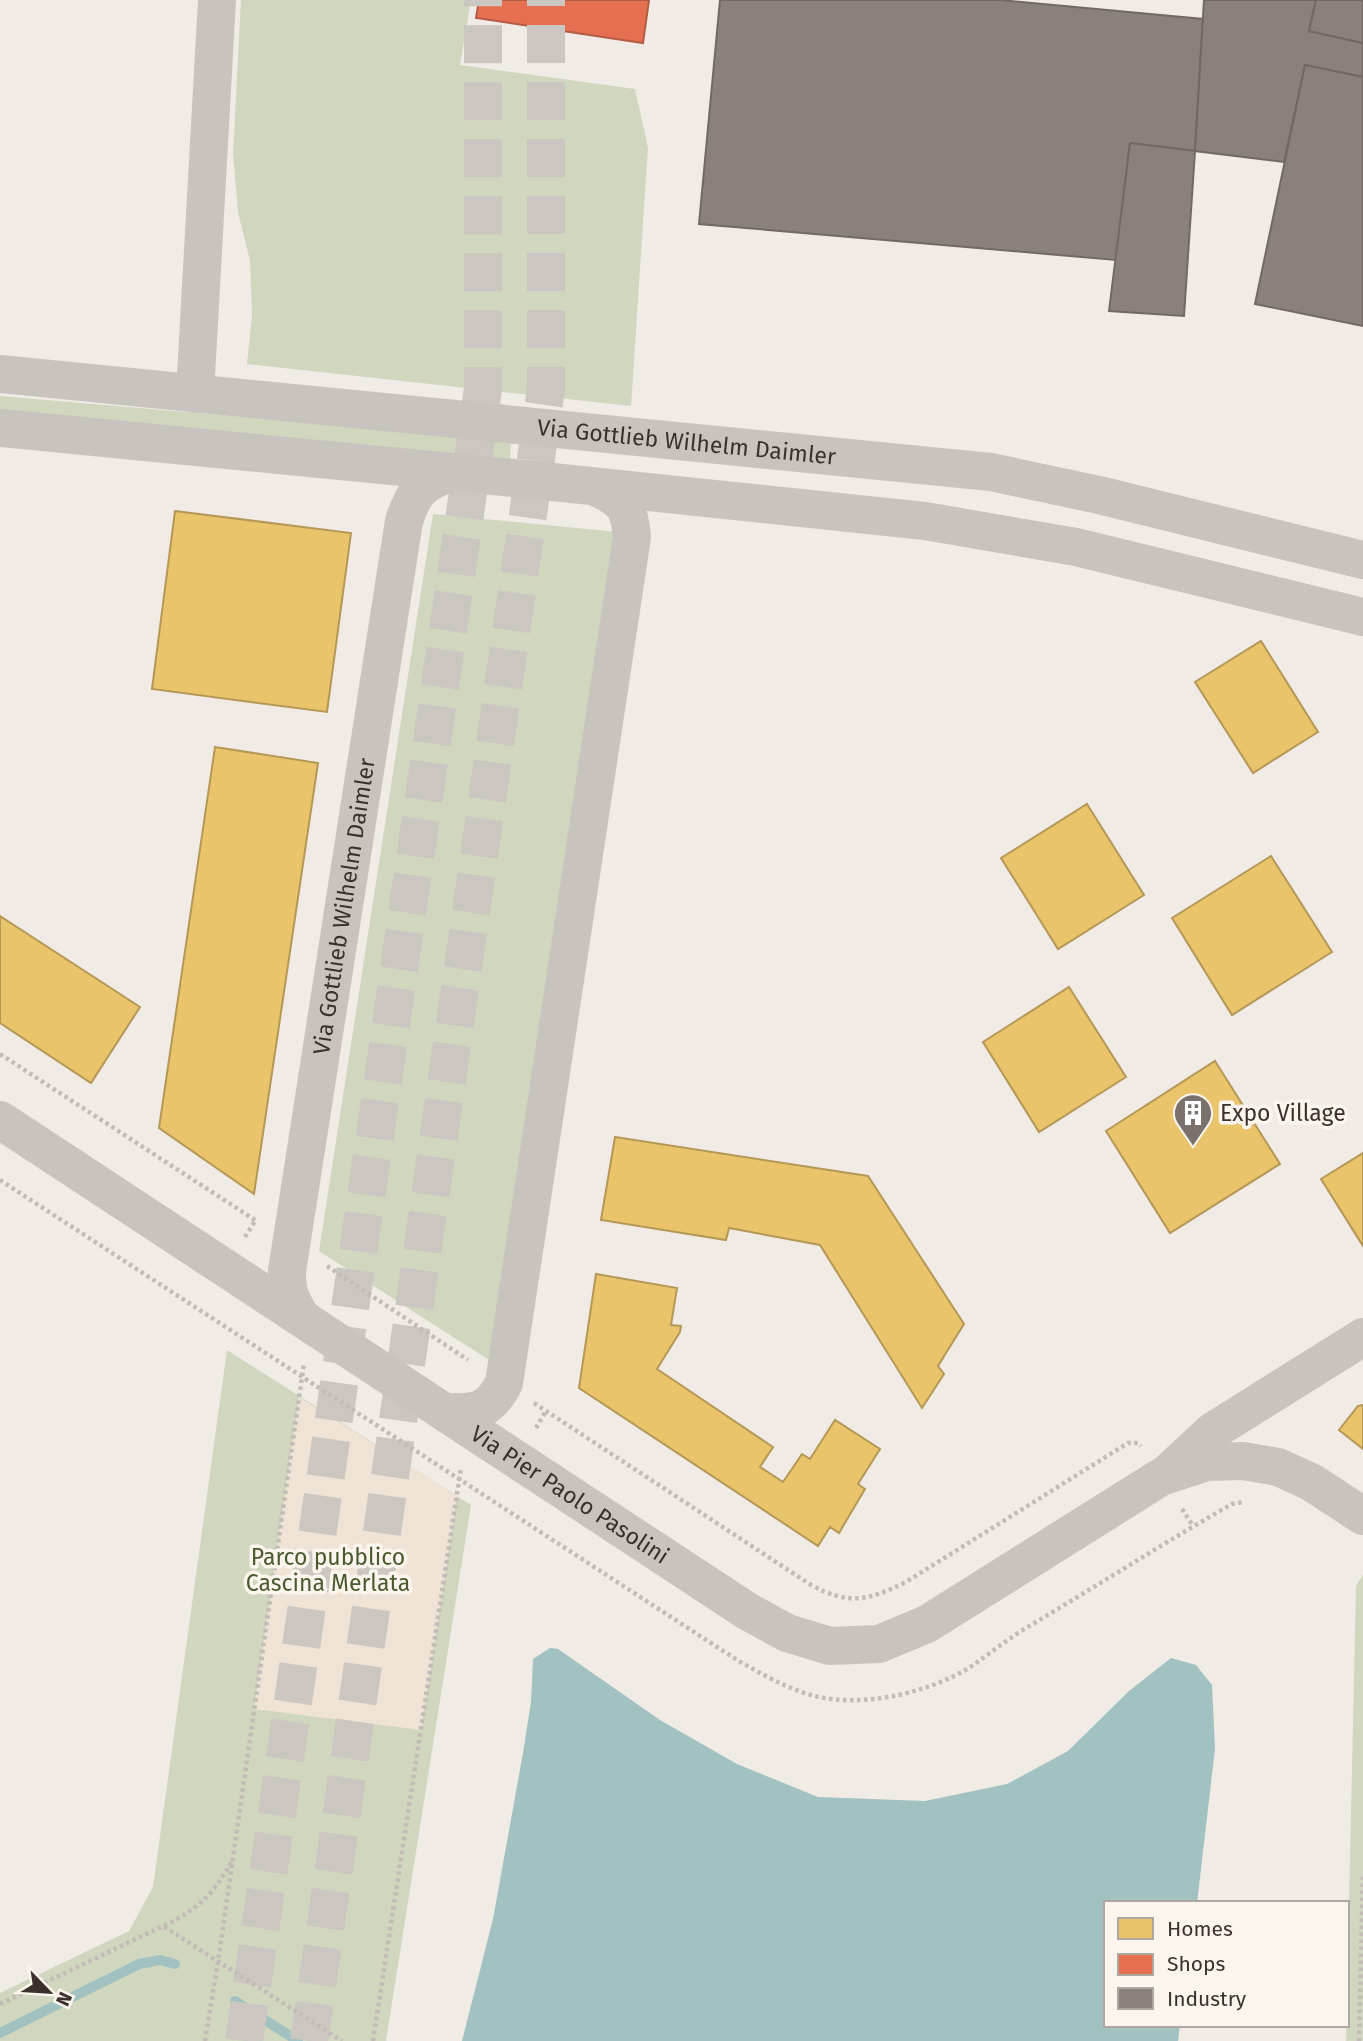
<svg xmlns="http://www.w3.org/2000/svg" width="1363" height="2041" viewBox="0 0 1363 2041" font-family="'Fira Sans',sans-serif">
<style>
.green{fill:#d1d6bf}
.plaza{fill:#eee3d5}
.water{fill:#a1c2c1}
.homes{fill:#e9c46a;stroke:#b59857;stroke-width:2}
.shops{fill:#e76f51;stroke:#b35c46;stroke-width:2}
.industry{fill:#8a817c;stroke:#726964;stroke-width:2}
.lines{fill:none;stroke-linecap:round;stroke-linejoin:round}
.stream{stroke:#a1c2c1;stroke-width:10}
.highway-tunnel{stroke:#ccc6c0;stroke-width:38;stroke-dasharray:38 19;stroke-linecap:butt}
.path{stroke:#c2bbb6;stroke-width:4.5;stroke-dasharray:3.5 3.5;stroke-linecap:butt}
.minor{stroke:#c9c3be;stroke-width:38}
.labels{text-anchor:middle;dominant-baseline:central;stroke-width:7;stroke-linejoin:round;paint-order:stroke}
.street-label{font-size:23px;fill:#3b302b;stroke:#fbf5ee}
.poi-label{font-size:23px;fill:#3b302b;stroke:#fbf5ee;text-anchor:start}
.park-label{font-size:23px;fill:#4a5a2e;stroke:#fbf5ee}
</style>
<rect width="100%" height="100%" fill="#f0ebe5"/>
<!-- green -->
<g class="green">
<path d="M241,0H471L460,65L635,89L648,148L631,406L247,364L252,316L250,261L238,212L233,153Z"/>
<path d="M0,396L511,440L510,461L0,413Z"/>
<path d="M433,514L617,532L489,1360L319,1251Z"/>
<path d="M227,1350L471,1505L386,2041H0V1993L129,1931L153,1887Z"/>
<path d="M1363,1575V2041H1346L1356,1586Z"/>
</g>
<!-- plaza -->
<path class="plaza" d="M299,1397L457,1496L421,1730L254,1709Z"/>
<!-- water -->
<path class="water" d="M550,1648L558,1649L660,1720L737,1764L818,1797L925,1801L1007,1784L1068,1751L1129,1691L1171,1658L1196,1665L1212,1685L1215,1749L1197,1903H1106V2025H1180L1178,2041H462L493,1919L523,1753L531,1702L533,1659Z"/>
<!-- homes -->
<g class="homes">
<path d="M175,511L351,533L327,712L152,689Z"/>
<path d="M1261,641L1318,732L1253,773L1195,682Z"/>
<path d="M215,747L318,763L254,1194L159,1128Z"/>
<path d="M1087,804L1144,895L1058,949L1001,858Z"/>
<path d="M1271,856L1332,952L1232,1015L1172,918Z"/>
<path d="M0,916L140,1007L91,1083L0,1023Z"/>
<path d="M1069,987L1126,1077L1039,1132L983,1042Z"/>
<path d="M1215,1061L1280,1164L1170,1233L1106,1131Z"/>
<path d="M615,1137L868,1176L964,1324L938,1366L944,1374L922,1408L820,1245L729,1228L726,1240L601,1220Z"/>
<path d="M1363,1153V1246L1321,1179Z"/>
<path d="M596,1274L677,1288L671,1325L681,1326L680,1332L657,1369L773,1447L760,1467L783,1482L802,1454L810,1459L835,1420L880,1449L858,1484L865,1489L839,1533L830,1527L818,1546L579,1388Z"/>
<path d="M1363,1405V1449L1339,1430L1358,1406Z"/>
</g>
<!-- shops -->
<path class="shops" d="M479,0H649L643,43L476,18Z"/>
<!-- industry -->
<g class="industry">
<path d="M720,0H1000L1203,19L1195,151L1130,143L1116,260L699,224Z"/>
<path d="M1204,0H1316L1309,31L1363,43V77L1305,65L1284,162L1195,151Z"/>
<path d="M1316,0H1363V43L1309,31Z"/>
<path d="M1305,65L1363,77V326L1255,304Z"/>
<path d="M1130,143L1195,151L1184,316L1109,311Z"/>
</g>
<g class="lines">
<!-- stream -->
<g class="stream">
<path d="M235,2001L298,2041"/>
<path d="M0,2033L139,1964L160,1960L175,1964"/>
</g>
<!-- highway-tunnel -->
<g class="highway-tunnel">
<path d="M244,2041L483,389V0"/>
<path d="M309,2041L546,389V0"/>
</g>
<!-- path -->
<g class="path">
<path d="M0,1054L258,1222"/>
<path d="M0,1180L737,1660C762,1674 787,1689 815,1696C863,1708 927,1693 969,1668C988,1655 1006,1640 1026,1628C1095,1587 1162,1544 1232,1504L1244,1502"/>
<path d="M245,1237L255,1221"/>
<path d="M327,1266L468,1360"/>
<path d="M534,1403L811,1585C850,1606 869,1600 906,1582L1128,1443H1138L1141,1446"/>
<path d="M536,1428L546,1411"/>
<path d="M1182,1509L1193,1526"/>
<path d="M164,1926C199,1908 212,1896 232,1861"/>
<path d="M0,2004L163,1926L342,2041"/>
<path d="M205,2041L218,1962L304,1363"/>
<path d="M373,2041L461,1468"/>
<path d="M1359,2041L1363,1874"/>
</g>
<!-- minor -->
<g class="minor">
<path id="s1" d="M0,374L991,472L1099,495L1363,560"/>
<path d="M195,394L217,0"/>
<path d="M0,428L524,479L925,521L1076,547L1363,617"/>
<path id="s2" d="M0,1120L747,1611L787,1633L830,1646L879,1644L927,1624L1161,1477L1207,1462L1243,1461L1278,1467L1311,1482L1363,1516"/>
<path id="s3" d="M301,1317C290,1299 287,1292 287,1271L404,521C414,491 421,483 451,473"/>
<path d="M446,1412C476,1413 489,1412 504,1383L632,537C629,507 624,500 597,488"/>
<path d="M1170,1471L1213,1431L1363,1337"/>
</g>
</g>
<!-- icons -->
<defs>
<g id="building-pin" transform="scale(2.0125)"><path d="M0 17L-7.5 6A9.5 9.5 0 1 1 7.5 6Z" fill="#7a716c" stroke="#fbf5ee"/><path d="M-4-6H4V6H1V3H-1V6H-4ZM-2.5-4.3h1.7v1.8h-1.7ZM.8-4.3h1.7v1.8H.8ZM-2.5-1h1.7V.8h-1.7ZM.8-1h1.7V.8H.8Z" fill="#fff"/></g>
</defs>
<g fill-rule="evenodd">
<use href="#building-pin" x="1193" y="1113"/>
</g>
<g class="labels">
<!-- street labels -->
<g class="street-label">
<text stroke="none"><textPath href="#s1" startOffset="690">Via Gottlieb Wilhelm Daimler</textPath></text>
<text stroke="none"><textPath href="#s3" startOffset="418">Via Gottlieb Wilhelm Daimler</textPath></text>
<text stroke="none"><textPath href="#s2" startOffset="682">Via Pier Paolo Pasolini</textPath></text>
</g>
<!-- poi labels -->
<g class="poi-label">
<text x="1220" y="1113">Expo Village</text>
</g>
<!-- park labels -->
<g class="park-label">
<text x="328" y="1557">Parco pubblico<tspan x="328" dy="26">Cascina Merlata</tspan></text>
</g>
</g>
<!-- legend -->
<rect x="1104" y="1901" width="245" height="126" fill="#fbf5ee" stroke="#aea6a0" stroke-width="2"/>
<rect x="1118" y="1918" width="35" height="21" fill="#e9c46a" stroke="#aea6a0" stroke-width="2"/>
<text x="1167" y="1936" font-size="21" fill="#3b302b">Homes</text>
<rect x="1118" y="1954" width="35" height="21" fill="#e76f51" stroke="#aea6a0" stroke-width="2"/>
<text x="1167" y="1971" font-size="21" fill="#3b302b">Shops</text>
<rect x="1118" y="1988" width="35" height="21" fill="#8a817c" stroke="#aea6a0" stroke-width="2"/>
<text x="1167" y="2006" font-size="21" fill="#3b302b">Industry</text>
<!-- north arrow -->
<g transform="translate(49 1992) rotate(115)" stroke="#fbf5ee" stroke-width="5" paint-order="stroke">
<path d="M0-5L12 26L0 18L-12 26Z" fill="#3b302b"/>
<text y="-10" font-size="19" font-weight="bold" text-anchor="middle" fill="#3b302b">N</text>
</g>
</svg>
